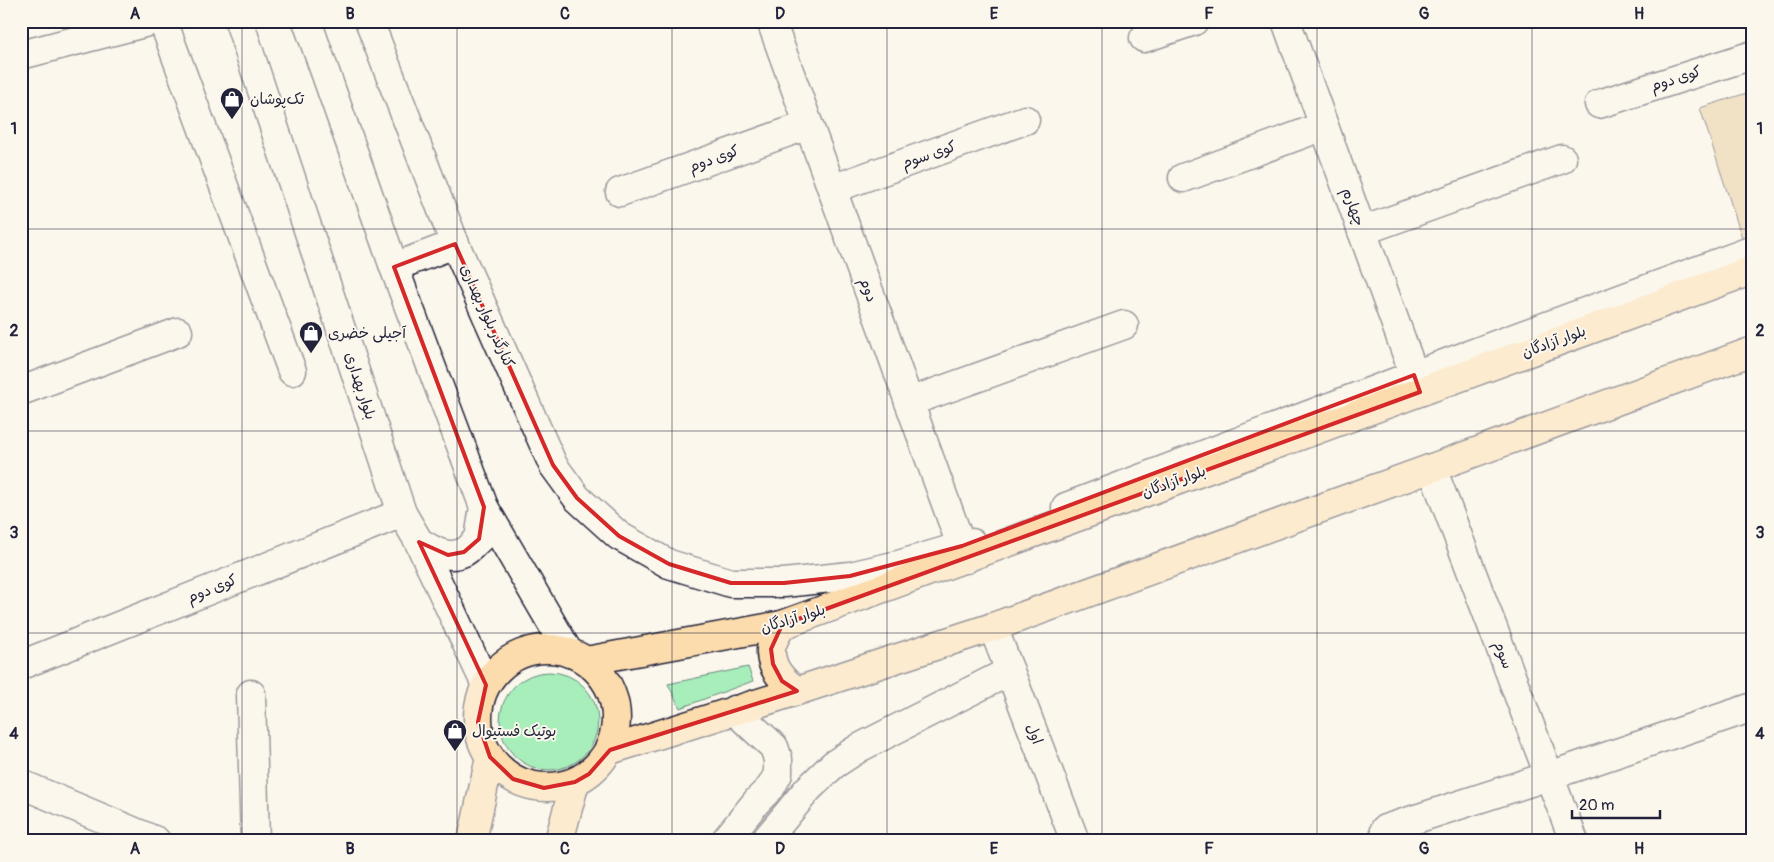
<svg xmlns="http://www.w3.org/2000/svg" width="1774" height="862" viewBox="0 0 1774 862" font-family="Pangolin,'Playpen Sans Arabic',sans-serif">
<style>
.green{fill:#a8eebb;stroke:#65887b}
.building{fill:#e4c798;stroke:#22223b}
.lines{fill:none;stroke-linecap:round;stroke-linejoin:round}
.street-casing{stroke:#22223b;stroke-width:31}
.secondary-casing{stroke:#22223b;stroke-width:31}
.primary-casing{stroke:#22223b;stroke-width:31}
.street{stroke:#fbf7ec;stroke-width:28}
.secondary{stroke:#fbf7ec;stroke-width:28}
.primary{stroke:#fcdcac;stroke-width:28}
.marked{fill:none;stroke:#d62828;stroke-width:4;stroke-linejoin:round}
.grid{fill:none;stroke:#22223b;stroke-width:1;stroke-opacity:0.55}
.labels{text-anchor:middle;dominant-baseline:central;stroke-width:4;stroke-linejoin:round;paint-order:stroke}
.street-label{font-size:15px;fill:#22223b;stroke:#fbf7ec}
.poi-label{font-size:15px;fill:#22223b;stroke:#fbf7ec;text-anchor:start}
.neatline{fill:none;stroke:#22223b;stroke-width:2}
.grid-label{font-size:16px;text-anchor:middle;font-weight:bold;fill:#22223b}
</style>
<rect width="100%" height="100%" fill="#fbf7ec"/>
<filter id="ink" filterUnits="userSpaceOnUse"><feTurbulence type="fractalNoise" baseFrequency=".02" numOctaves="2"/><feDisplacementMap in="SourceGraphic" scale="10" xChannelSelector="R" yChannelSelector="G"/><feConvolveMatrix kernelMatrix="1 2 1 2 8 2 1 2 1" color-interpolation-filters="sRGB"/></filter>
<g filter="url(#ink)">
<!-- green -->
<g class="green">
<path d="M748,667L753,681L680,708L668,684Z"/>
<circle cx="549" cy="721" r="49"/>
</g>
<!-- building -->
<path class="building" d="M1753,91V241L1744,244L1700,108Z"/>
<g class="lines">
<!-- street casing -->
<g class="street-casing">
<g id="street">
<path d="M163,21L292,371"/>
<path d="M369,21L455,244L553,465L577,498L619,536L669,564L731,583H784L850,576L898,565L972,543"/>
<path d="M771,21L966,559"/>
<path d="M1286,21L1420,391"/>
<path d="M1144,38L1194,21"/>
<path d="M1599,104L1753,55"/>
<path d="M1183,178L1324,126"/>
<path d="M832,189L1025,120"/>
<path d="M620,192L808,125"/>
<path d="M1362,231L1562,159"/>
<path d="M394,267L455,244"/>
<path d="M21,391L178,332"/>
<path d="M909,402L1124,325"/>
<path d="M1432,468L1574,841"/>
<path d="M1066,507L1414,375L1753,250"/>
<path d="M993,627L1075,841"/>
<path d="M21,665L402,513"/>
<path d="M251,694L255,841"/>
<path d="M21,784L156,841"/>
<path d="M1385,829L1549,776L1753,707"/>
<path d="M725,841L757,801L771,787L778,774V759L774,747L734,710"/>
<path d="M765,841L808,789L833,765L859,748L1010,671"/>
</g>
</g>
<!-- secondary casing -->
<g class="secondary-casing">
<g id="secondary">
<path d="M239,21L402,513L419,542L486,685"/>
<path d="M307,21L394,267L484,507L569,653"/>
<path d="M21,55L152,21"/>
<path d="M419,542C432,550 447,560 464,552C469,550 474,543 479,539L484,507"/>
</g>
</g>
<!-- primary casing -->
<g class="primary-casing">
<g id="primary">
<path d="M782,625C778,632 771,643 771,650C770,669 784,682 797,691"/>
<circle cx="547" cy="718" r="69"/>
<path d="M586,661L782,625L1753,270"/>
<path d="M610,750L797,691L993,627L1432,468L1753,351"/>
<path d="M472,841L490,757"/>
<path d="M559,841L575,782"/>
</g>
</g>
<!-- street -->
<use href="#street" class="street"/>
<!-- secondary -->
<use href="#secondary" class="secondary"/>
<!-- primary -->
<use href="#primary" class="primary"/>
</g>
</g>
<!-- marked area -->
<path d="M0 0H1774V862H0ZM455,244L553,465L577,498L619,536L669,564L731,583H784L850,576L962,546L1414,375L1420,392L782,625L771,649L773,664L782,681L797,691L610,750L589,774L575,782L544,788L513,779L490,757L478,722L486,685L419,542L448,555L464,552L479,539L484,507L394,267Z" fill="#fbf7ec" fill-opacity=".55" fill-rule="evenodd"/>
<path class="marked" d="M455,244L553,465L577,498L619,536L669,564L731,583H784L850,576L962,546L1414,375L1420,392L782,625L771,649L773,664L782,681L797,691L610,750L589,774L575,782L544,788L513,779L490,757L478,722L486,685L419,542L448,555L464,552L479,539L484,507L394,267Z"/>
<!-- grid -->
<path class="grid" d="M242,21V841M457,21V841M672,21V841M887,21V841M1102,21V841M1317,21V841M1532,21V841M21,229H1753M21,431H1753M21,633H1753"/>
<!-- icons -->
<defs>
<g id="shop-pin" transform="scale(1.25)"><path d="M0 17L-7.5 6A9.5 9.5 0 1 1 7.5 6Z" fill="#22223b" stroke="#fbf7ec"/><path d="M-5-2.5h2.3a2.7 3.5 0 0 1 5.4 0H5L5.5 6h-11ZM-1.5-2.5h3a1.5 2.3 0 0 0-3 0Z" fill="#fff"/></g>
</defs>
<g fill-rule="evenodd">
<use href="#shop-pin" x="232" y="99"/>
<use href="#shop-pin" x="311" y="333"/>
<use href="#shop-pin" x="455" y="731"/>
</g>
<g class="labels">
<!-- street labels -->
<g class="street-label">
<text transform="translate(1676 79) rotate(-18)">کوی دوم</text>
<text transform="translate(929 155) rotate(-19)">کوی سوم</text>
<text transform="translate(714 159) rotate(-20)">کوی دوم</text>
<text transform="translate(1353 207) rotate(70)">چهارم</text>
<text transform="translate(868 290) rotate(70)">دوم</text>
<text transform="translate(487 316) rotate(66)">کنارگذر بلوار بهداری</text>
<text transform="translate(1554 342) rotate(-20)">بلوار آزادگان</text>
<text transform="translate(360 386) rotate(72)">بلوار بهداری</text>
<text transform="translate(1174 482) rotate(-20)">بلوار آزادگان</text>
<text transform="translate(212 589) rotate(-22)">کوی دوم</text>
<text transform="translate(793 619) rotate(-17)">بلوار آزادگان</text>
<text transform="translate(1503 655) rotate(69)">سوم</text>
<text transform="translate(1034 734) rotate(69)">اول</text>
</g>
<!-- poi labels -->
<g class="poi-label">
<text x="250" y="99">تک‌پوشان</text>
<text x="328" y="333">آجیلی خضری</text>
<text x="472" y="731">بوتیک فستیوال</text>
</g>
</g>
<!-- margin -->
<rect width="1774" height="862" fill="none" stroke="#fbf7ec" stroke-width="55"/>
<!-- scale -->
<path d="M1572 810v8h88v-8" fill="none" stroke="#22223b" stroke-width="2.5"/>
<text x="1579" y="810" font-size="15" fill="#22223b" stroke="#fbf7ec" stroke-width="4" paint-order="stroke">20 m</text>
<rect x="28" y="28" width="1718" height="806" class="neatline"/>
<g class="grid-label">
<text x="135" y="19">A</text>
<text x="350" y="19">B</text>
<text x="565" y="19">C</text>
<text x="780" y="19">D</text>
<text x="994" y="19">E</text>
<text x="1209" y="19">F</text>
<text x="1424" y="19">G</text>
<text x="1639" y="19">H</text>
<text x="14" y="134">1</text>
<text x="1760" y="134">1</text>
<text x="14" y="336">2</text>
<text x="1760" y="336">2</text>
<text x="14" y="538">3</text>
<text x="1760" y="538">3</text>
<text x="14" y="739">4</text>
<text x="1760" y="739">4</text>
<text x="135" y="854">A</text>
<text x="350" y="854">B</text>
<text x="565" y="854">C</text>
<text x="780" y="854">D</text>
<text x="994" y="854">E</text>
<text x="1209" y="854">F</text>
<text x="1424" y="854">G</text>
<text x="1639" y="854">H</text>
</g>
</svg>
